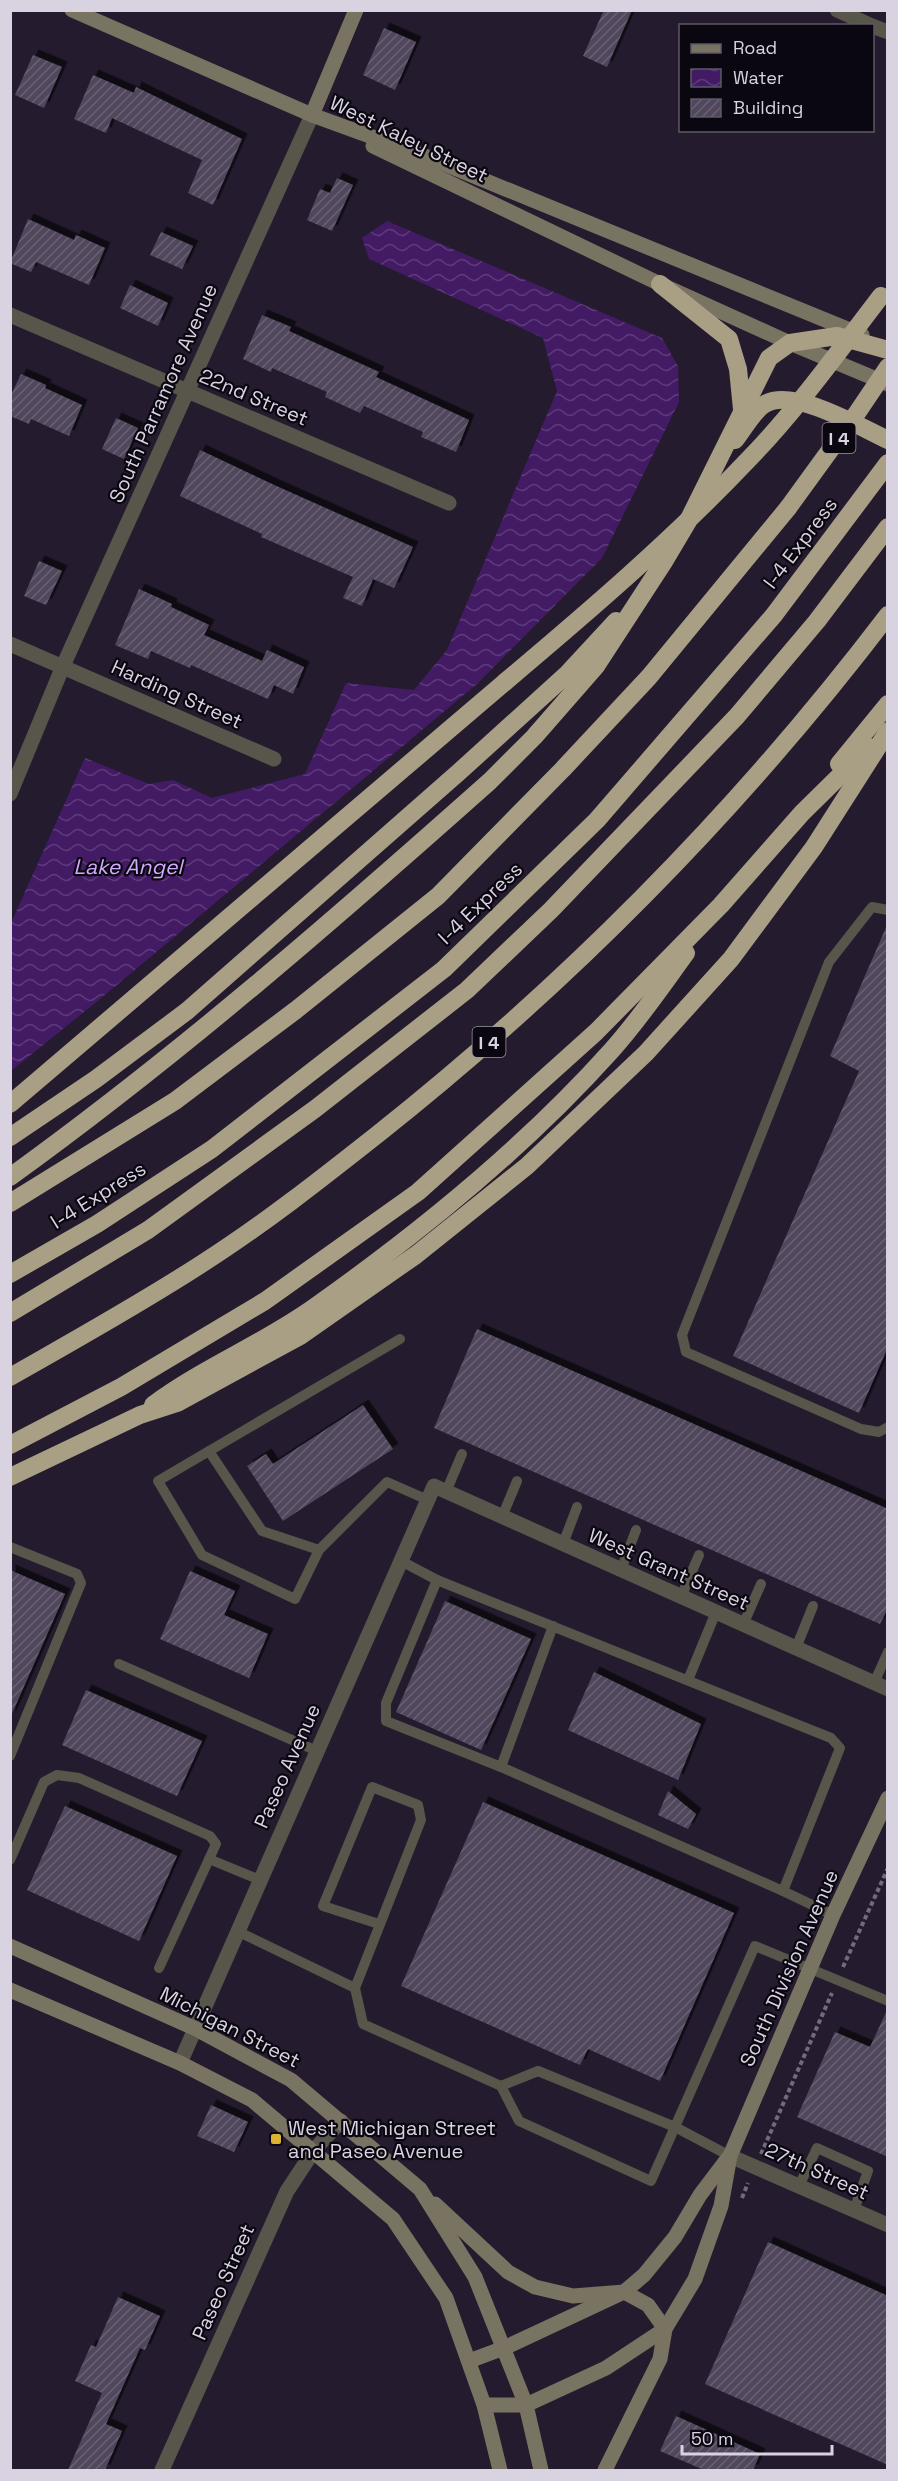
<svg xmlns="http://www.w3.org/2000/svg" width="898" height="2481" viewBox="0 0 898 2481" font-family="'Space Grotesk',sans-serif">
<style>
.water{fill:url(#water-waves)}
.building{fill:url(#building-hatch);filter:url(#shadow)}
.lines{fill:none;stroke-linecap:round;stroke-linejoin:round}
.path{stroke:#736b7c;stroke-width:4;stroke-dasharray:4.5 3;stroke-linecap:butt}
.lane{stroke:#58554a;stroke-width:10}
.street{stroke:#58554a;stroke-width:15}
.secondary{stroke:#797362;stroke-width:15}
.highway{stroke:#a89f85;stroke-width:18}
.highway-bridge{stroke:#a89f85;stroke-width:18}
.poi-dot{fill:#dab333;stroke:#0b0710;stroke-width:2}
.labels{text-anchor:middle;dominant-baseline:central;stroke-width:4.5;stroke-linejoin:round;paint-order:stroke}
.shield{fill:#0b0710;stroke:#9b96a2;stroke-width:1.5}
.shield-label{font-size:18px;font-weight:bold;fill:#d9d3e1}
.street-label{font-size:20px;fill:#d9d3e1;stroke:#0b0710}
.poi-label{font-size:20px;fill:#d9d3e1;stroke:#0b0710;text-anchor:start}
.water-label{font-size:21px;font-style:italic;fill:#d0aafe;stroke:#0b0710}
</style>
<defs>
<pattern id="water-waves" width="16" height="10" patternUnits="userSpaceOnUse" patternTransform="scale(1.5)"><rect width="16" height="10" fill="#431b65"/><path d="M0 5q4-4 8 0t8 0" fill="none" stroke="#5e3b7b"/></pattern>
<pattern id="building-hatch" width="6" height="6" patternUnits="userSpaceOnUse" patternTransform="scale(1.5)"><rect width="6" height="6" fill="#51475d"/><path d="M-1 1l2-2M0 6l6-6M5 7l2-2" fill="none" stroke="#696174"/></pattern>
<filter id="shadow"><feDropShadow dx="5.5" dy="-5.5" stdDeviation="0" flood-color="#0009"/></filter>
</defs>
<rect width="100%" height="100%" fill="#241b2e"/>
<!-- water -->
<path class="water" d="M387,221L662,338L678,366L679,402L602,558L477,684L100,999L11,1071V923L85,758L149,784L173,780L212,798L305,774L346,683L414,690L447,650L557,391L543,338L369,259L362,238Z"/>
<!-- building -->
<g class="building">
<path d="M604,10H632L607,67L583,56Z"/>
<path d="M384,28L416,42L395,90L363,75Z"/>
<path d="M33,55L62,67L44,108L15,95Z"/>
<path d="M93,75L134,93L136,87L242,139L213,205L188,193L202,160L112,118L106,133L74,119Z"/>
<path d="M337,178L353,185L332,231L307,220L320,189L330,193Z"/>
<path d="M28,219L74,240L76,235L105,248L89,285L36,262L31,272L10,263Z"/>
<path d="M161,232L193,246L182,269L150,255Z"/>
<path d="M130,285L168,303L158,326L120,308Z"/>
<path d="M262,315L291,327L289,331L379,372L376,377L469,420L456,452L421,437L423,432L364,406L360,413L325,397L327,392L272,368L271,372L243,359Z"/>
<path d="M21,374L46,385L45,388L82,405L69,436L31,419L29,424L10,416V397Z"/>
<path d="M116,418L138,428L124,459L102,449Z"/>
<path d="M200,450L274,485L413,547L394,588L373,579L362,606L343,598L353,577L261,537L262,534L180,496Z"/>
<path d="M39,561L62,571L46,605L24,596Z"/>
<path d="M139,589L172,604L171,607L209,625L204,635L262,661L267,650L304,667L293,694L274,685L268,699L191,665L190,668L151,651L148,659L115,645Z"/>
<path d="M888,923V1347L859,1413L733,1356L859,1071L830,1056Z"/>
<path d="M477,1329L888,1509V1608L880,1624L434,1428Z"/>
<path d="M363,1405L393,1449L283,1521L247,1466L266,1454L273,1464Z"/>
<path d="M10,1570L65,1594L10,1718Z"/>
<path d="M190,1571L235,1591L224,1615L268,1634L249,1678L160,1639Z"/>
<path d="M445,1601L531,1639L481,1750L396,1712Z"/>
<path d="M594,1672L701,1724L678,1780L568,1730Z"/>
<path d="M86,1690L202,1741L177,1796L62,1745Z"/>
<path d="M668,1791L696,1814L688,1829L658,1815Z"/>
<path d="M483,1802L734,1913L660,2081L588,2049L580,2065L401,1986Z"/>
<path d="M65,1806L177,1856L139,1941L27,1890Z"/>
<path d="M888,2008V2157L797,2117L835,2032L870,2047Z"/>
<path d="M211,2105L248,2122L234,2152L197,2136Z"/>
<path d="M768,2242L888,2296V2465L705,2384Z"/>
<path d="M118,2297L160,2316L145,2350L140,2348L106,2424L122,2431L105,2470H68L102,2393L75,2381L91,2345L96,2347Z"/>
<path d="M676,2416L760,2454L753,2470H704L660,2451Z"/>
</g>
<g class="lines">
<!-- path -->
<g class="path">
<path d="M843,1967L888,1868"/>
<path d="M761,2154L832,1993"/>
<path d="M742,2198L748,2183"/>
</g>
<!-- lane -->
<g class="lane">
<path d="M888,910L872,907L829,962L682,1335L686,1352L861,1429L879,1432L888,1427"/>
<path d="M400,1339L158,1481L202,1555L295,1599L319,1550L387,1482L428,1500"/>
<path d="M209,1451L262,1531L319,1550"/>
<path d="M446,1492L462,1454"/>
<path d="M502,1517L517,1481"/>
<path d="M563,1544L577,1507"/>
<path d="M10,1547L77,1574L81,1583L10,1756"/>
<path d="M401,1561L437,1580L831,1738L840,1748L783,1891L833,1915"/>
<path d="M621,1570L636,1530"/>
<path d="M437,1580L386,1703V1721L501,1767L783,1891"/>
<path d="M681,1597L699,1555"/>
<path d="M743,1625L761,1584"/>
<path d="M796,1648L813,1606"/>
<path d="M119,1664L317,1751"/>
<path d="M688,1680L716,1612"/>
<path d="M874,1683L888,1652"/>
<path d="M501,1767L553,1626"/>
<path d="M209,1859L260,1880"/>
<path d="M10,1860L44,1782L57,1775L79,1778L210,1836L216,1844L159,1968"/>
<path d="M379,1924L323,1906L372,1787L418,1805L421,1820L355,1988L363,2024L501,2086L519,2121L651,2181L755,1946L888,2001"/>
<path d="M237,1931L355,1988"/>
<path d="M501,2086L538,2071L675,2127L730,2156"/>
<path d="M799,2186L817,2148L868,2171L854,2210"/>
</g>
<!-- street -->
<g class="street">
<path d="M837,10L872,26"/>
<path d="M872,26L888,32"/>
<path d="M10,315L449,503"/>
<path d="M10,644L274,759"/>
<path d="M10,794L63,666L312,115"/>
<path d="M180,2063L434,1486L888,1689"/>
<path d="M730,2156L888,2225"/>
<path d="M162,2470L287,2191L314,2150L341,2121"/>
</g>
<!-- secondary -->
<g class="secondary">
<path d="M72,10L312,115L430,158L862,335"/>
<path d="M312,115L356,10"/>
<path d="M373,146L660,284L790,343L888,384"/>
<path d="M10,1946L194,2028L291,2080L420,2189L475,2277L526,2405L541,2470"/>
<path d="M10,1990L180,2063L252,2100L393,2219L446,2298L484,2405L500,2470"/>
<path d="M435,2204L508,2272L535,2287L573,2296L624,2292L648,2305L665,2329L660,2359L605,2470"/>
<path d="M469,2361L504,2348L624,2292L644,2275L675,2237L700,2195L728,2158"/>
<path d="M484,2405H526L606,2368L665,2329L695,2279L721,2206L730,2156L833,1915L888,1798"/>
</g>
<!-- highway -->
<g class="highway">
<path d="M660,284L729,339L738,369L742,409"/>
<path d="M735,440C744,429 753,411 765,404C793,387 860,427 888,440"/>
<path d="M839,764L888,704"/>
<path d="M10,1104L505,682"/>
<path d="M10,1137L96,1079L187,1011L459,772L566,675L616,621"/>
<path d="M10,1177C179,1055 335,919 490,781L534,737L596,666L665,560L687,523L769,358L790,343L837,336L888,350"/>
<path d="M10,1203L175,1101L296,1010L438,896L563,769L649,677L788,508"/>
<path d="M10,1274L97,1224L212,1149L444,969L597,820L774,615L888,463"/>
<path d="M10,1313L148,1230L315,1109L467,990L551,910L737,716L817,621L888,527"/>
<path d="M10,1377C75,1340 140,1304 203,1263C264,1224 321,1179 378,1134C567,984 741,808 888,615"/>
<path d="M153,1405C204,1367 265,1343 316,1306C422,1231 525,1147 611,1051C639,1020 662,986 686,953"/>
<path d="M10,1445L121,1387L265,1301L418,1192L596,1032L721,905L802,813L869,747"/>
<path d="M10,1477L140,1415L177,1403L300,1336L416,1255L527,1166L646,1053L731,959L814,847L888,731"/>
</g>
<!-- highway-bridge -->
<g class="highway-bridge">
<path d="M788,508L857,413L888,367"/>
<path d="M505,682C588,612 671,541 746,462C796,411 838,352 881,296"/>
</g>
</g>
<!-- markers -->
<rect class="poi-dot" x="270" y="2133" width="12" height="12" rx="3"/>
<g class="labels">
<!-- shield labels -->
<g class="shield">
<rect x="822.5" y="423" width="33" height="30" rx="4.5"/>
<rect x="472.5" y="1027" width="33" height="30" rx="4.5"/>
</g>
<g class="shield-label">
<text x="839" y="438">I 4</text>
<text x="489" y="1042">I 4</text>
</g>
<!-- street labels -->
<g class="street-label">
<text transform="translate(409 139) rotate(26)">West Kaley Street</text>
<text transform="translate(163 393) rotate(-66)">South Parramore Avenue</text>
<text transform="translate(254 397) rotate(23)">22nd Street</text>
<text transform="translate(800 543) rotate(-53)">I-4 Express</text>
<text transform="translate(177 694) rotate(24)">Harding Street</text>
<text transform="translate(480 903) rotate(-44)">I-4 Express</text>
<text transform="translate(98 1195) rotate(-32)">I-4 Express</text>
<text transform="translate(669 1569) rotate(24)">West Grant Street</text>
<text transform="translate(287 1766) rotate(-66)">Paseo Avenue</text>
<text transform="translate(789 1968) rotate(-66)">South Division Avenue</text>
<text transform="translate(230 2027) rotate(27)">Michigan Street</text>
<text transform="translate(817 2171) rotate(24)">27th Street</text>
<text transform="translate(223 2282) rotate(-66)">Paseo Street</text>
</g>
<!-- poi labels -->
<g class="poi-label">
<text x="288" y="2128">West Michigan Street<tspan x="288" dy="23">and Paseo Avenue</tspan></text>
</g>
<!-- water labels -->
<g class="water-label">
<text x="128" y="866">Lake Angel</text>
</g>
</g>
<!-- border -->
<rect width="898" height="2481" fill="none" stroke="#d9d3e1" stroke-width="24"/>
<!-- legend -->
<rect x="679" y="24" width="195" height="108" fill="#0b0710" stroke="#5d5964" stroke-width="1.5"/>
<rect x="691" y="44" width="30" height="9" fill="#797362" stroke="#5d5964" stroke-width="1.5"/>
<text x="733" y="54" font-size="18" fill="#d9d3e1">Road</text>
<rect x="691" y="69" width="30" height="18" fill="url(#water-waves)" stroke="#5d5964" stroke-width="1.5"/>
<text x="733" y="84" font-size="18" fill="#d9d3e1">Water</text>
<rect x="691" y="99" width="30" height="18" fill="url(#building-hatch)" stroke="#5d5964" stroke-width="1.5"/>
<text x="733" y="114" font-size="18" fill="#d9d3e1">Building</text>
<!-- scale -->
<path d="M682 2445v9h150v-9" fill="none" stroke="#d9d3e1" stroke-width="3"/>
<text x="691" y="2445" font-size="18" fill="#d9d3e1" stroke="#0b0710" stroke-width="4.5" paint-order="stroke">50 m</text>
</svg>
